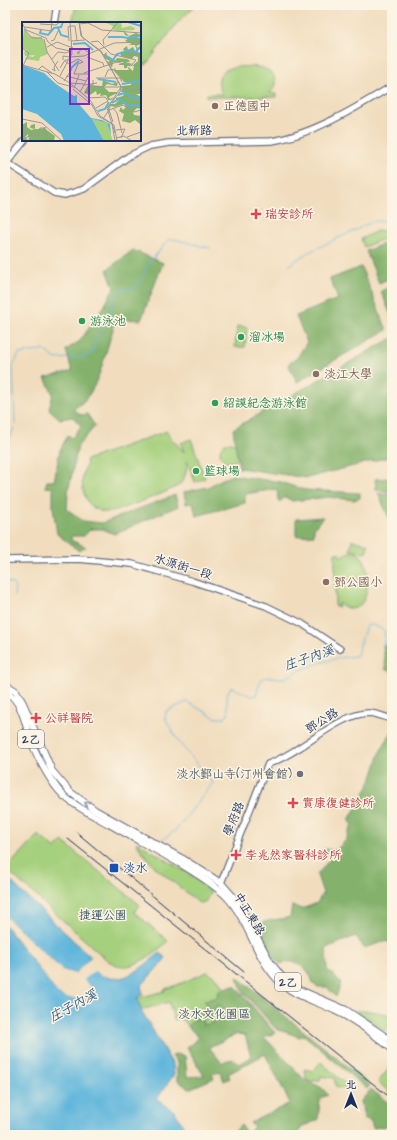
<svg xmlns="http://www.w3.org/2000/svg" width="397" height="1140" viewBox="0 0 397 1140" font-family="'Architects Daughter','LXGW WenKai TC',sans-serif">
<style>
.green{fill:#a5d07d;stroke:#60806e}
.forest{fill:#84b26c;stroke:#507065;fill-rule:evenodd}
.water{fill:#5eb5db;stroke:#3c729c}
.pier{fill:#f1ddbe}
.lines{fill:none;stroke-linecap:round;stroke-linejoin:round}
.stream{stroke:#5eb5db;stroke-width:1}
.secondary-casing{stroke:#666c80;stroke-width:8}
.primary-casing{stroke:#666c80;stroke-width:8}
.secondary{stroke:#fff;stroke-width:5.5}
.primary{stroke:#fff;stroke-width:6}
.rail{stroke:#1b2f5e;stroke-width:1}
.oneway{stroke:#8d97ae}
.education-dot{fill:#8d6e63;stroke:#fcf5e5;stroke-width:1.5}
.health-dot{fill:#e0444e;stroke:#fcf5e5;stroke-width:1.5}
.leisure-dot{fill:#2e9e5b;stroke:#fcf5e5;stroke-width:1.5}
.worship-dot{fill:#6b7280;stroke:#fcf5e5;stroke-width:1.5}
.transit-dot{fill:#1a4fb4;stroke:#fcf5e5;stroke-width:1.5}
.labels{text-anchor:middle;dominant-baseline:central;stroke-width:3;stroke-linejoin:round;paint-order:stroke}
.shield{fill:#fcf5e5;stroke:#5e6a86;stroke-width:1}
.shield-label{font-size:11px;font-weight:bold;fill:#1b2f5e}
.education-label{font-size:12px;fill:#785e54;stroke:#fcf5e5;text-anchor:start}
.street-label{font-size:12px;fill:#1b2f5e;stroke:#fcf5e5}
.health-label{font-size:12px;fill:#be3a42;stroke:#fcf5e5;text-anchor:start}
.leisure-label{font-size:12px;fill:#27864d;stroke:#fcf5e5;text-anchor:start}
.worship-label{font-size:12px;fill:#5b616d;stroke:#fcf5e5;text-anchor:end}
.transit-label{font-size:12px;fill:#164399;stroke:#fcf5e5;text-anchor:start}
.park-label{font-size:12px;fill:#3e5766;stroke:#fcf5e5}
.water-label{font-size:13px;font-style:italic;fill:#2f5784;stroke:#fcf5e5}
.inset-river{fill:none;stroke:#5eb5db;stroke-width:2}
.inset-road{fill:none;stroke:#9b9798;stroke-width:1}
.view{fill:#7b2cbf;fill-opacity:0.15;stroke:#7b2cbf;stroke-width:2}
.inset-edge{fill:none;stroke:#1b2f5e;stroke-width:2}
</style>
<rect width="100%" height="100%" fill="#fcf5e5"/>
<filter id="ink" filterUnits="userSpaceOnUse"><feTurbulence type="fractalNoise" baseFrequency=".025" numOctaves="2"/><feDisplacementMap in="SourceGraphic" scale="8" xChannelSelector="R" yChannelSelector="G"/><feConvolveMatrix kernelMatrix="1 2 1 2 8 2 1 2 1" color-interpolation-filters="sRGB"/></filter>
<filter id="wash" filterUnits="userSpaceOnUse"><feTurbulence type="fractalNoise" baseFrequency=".012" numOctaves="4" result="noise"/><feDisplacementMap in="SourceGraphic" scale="16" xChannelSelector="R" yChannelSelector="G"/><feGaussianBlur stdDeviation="0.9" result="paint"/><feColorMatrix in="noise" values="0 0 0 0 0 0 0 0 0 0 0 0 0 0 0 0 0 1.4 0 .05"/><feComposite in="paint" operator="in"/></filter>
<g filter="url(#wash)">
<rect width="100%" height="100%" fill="#f1ddbe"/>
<!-- green -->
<g class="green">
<path d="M76,5H196L177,23L146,65L140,63V23H72Z"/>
<path d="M231,68C244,66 270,63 275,79C276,84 274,89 270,93L276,94V97H207V94H223C215,83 218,71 231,68Z"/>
<path d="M392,230V235L364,247L361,239L377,231Z"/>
<path d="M237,326L247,327L245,347H235Z"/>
<path d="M167,431C170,440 178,444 184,452L181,443L191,439L205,478L195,482L187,461C187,469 186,477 180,484C175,490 115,512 107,512C83,512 77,480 87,464L86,460Z"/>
<circle cx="230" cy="452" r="10"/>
<path d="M352,540L368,544L366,553L350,550Z"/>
<path d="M335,553H339L340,557C379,528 376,634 339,603V607L335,606Z"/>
<path d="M38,835L56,849L62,841L140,905L134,912L168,941C159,950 136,968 123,966C117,966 113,963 108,961L6,869Z"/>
<path d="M137,842L209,886L210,894L205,902L199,903L156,868L136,844Z"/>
<path d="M207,972L217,978L223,988L235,986L275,1033L263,1037L237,1034L208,1047L181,1019L174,1020L169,1002L141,1010L138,998L165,991V989L177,985Z"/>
<path d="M356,1011H371L392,1015V1021L385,1031Z"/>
<path d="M321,1062L353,1091L336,1087L334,1078L321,1076L320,1080L312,1081L306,1077L305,1069L313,1071Z"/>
<path d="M392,1065V1094L378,1082Z"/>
</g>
<!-- forest -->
<g class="forest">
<path d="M392,240V277L379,283L366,251Z"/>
<path d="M133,250L163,263L141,320L117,319C105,345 101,396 73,409L81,415L87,414L95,426L78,446L68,492L67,509L83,521L102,523L175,495L178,506L114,534L103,529H91L84,536H71V540L86,547L79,551L57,534L53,507V488L45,487L47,481H54L60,450L68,435L72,438L81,426L73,417L60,419L49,409L53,394L45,378L72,371L66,350L80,341L105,305L114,287L107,270Z"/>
<path d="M361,267L387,330L297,382L288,364L297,358L307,342L296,316L338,299L330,279Z"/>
<path d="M392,286V318L381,291Z"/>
<path d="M392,338V456L307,478L239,468L233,429Z"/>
<path d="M232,475L280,482L305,490L360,493V498L354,500L329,497L292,501L285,497L281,501H278L277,489L245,494V503L196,516L193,503L186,504L184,492L208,487L216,482Z"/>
<path d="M392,478V493L376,489L375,479Z"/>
<path d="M378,493L392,496V517L389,518Z"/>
<path d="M323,517L314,528V535L296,536V519Z"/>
<path d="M383,645L392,646V671L386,670Z"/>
<path d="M392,731V945L386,941L364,948L356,936L326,948L327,969L341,983L336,997L327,987H318L313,984C310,968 296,957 280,964L273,957L257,930L259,924C269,919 280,920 290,917L292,906L302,909L317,903L323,893L317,875L330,859L323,849L336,850L346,840L352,824L349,820L371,781L381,750Z"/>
<path d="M237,977L370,1085L367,1089L304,1035L300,1037L276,1029L243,992Z"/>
<path d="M235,986L275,1033L264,1037L303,1078L322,1088L328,1095L320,1098L318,1120L303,1126L296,1135H235L234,1132L241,1125L247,1134L254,1127L250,1123L290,1103L265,1054L228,1074L230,1078L224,1081L220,1071L212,1074L214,1078L189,1089L177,1080V1062L172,1056L175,1054L185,1056L187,1077L204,1076L187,1047L199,1038L188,1026L192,1021L202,1016L199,1013L201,1010L206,1008L205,1000L216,998L220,990ZM217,1005L222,1006L223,1019C216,1020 209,1025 203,1025L202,1018L212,1017L213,1010H216ZM237,1034L245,1035L251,1057L240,1064L231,1059L222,1063L209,1047Z"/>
<path d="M371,1089L392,1106V1126L373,1128L371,1121L364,1118L361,1101Z"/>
</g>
<!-- water -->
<g class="water">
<path d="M7,878L91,957L75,974L62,970L5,916V880Z"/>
<path d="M5,925L58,994L66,998L91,999L95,991L84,980L94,970C121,990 139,969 160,953L166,958L141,986L143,994L137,997L141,1010L173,1065L174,1074L157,1099L175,1112L188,1135H5Z"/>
</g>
<!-- pier -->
<g class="pier">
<path d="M5,916L62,970L75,974L91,957L92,958L76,976L61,972L5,919Z"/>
<path d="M5,923L34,957L60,992L66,996L89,997L93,992L82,980L93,968L117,979L101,975L94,971L84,980L95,991L91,999L66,998L58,994Z"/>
</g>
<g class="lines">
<!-- stream -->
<g class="stream">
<path d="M289,265L307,253L370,223L375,221H392"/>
<path d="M7,446L15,425L13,366L19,354L44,350L56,359L83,357L93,353L95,342L111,313L113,297L121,290L134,288L140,284L147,266L168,240L173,239L210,248"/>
<path d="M5,581L13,584L15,588L14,596"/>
<path d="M162,840L176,830L213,783L179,742L165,718L166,711L187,702L216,718H224L228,714C228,705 224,692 232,687L251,696L256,695L261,679C268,675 277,679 285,678C289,677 292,674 296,672C314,664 336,657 356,656C359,652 363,633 366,626L370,624L384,630L385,638L383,644L392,645"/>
</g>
</g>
</g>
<g filter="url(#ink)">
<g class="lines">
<!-- secondary casing -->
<g class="secondary-casing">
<g id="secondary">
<path d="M54,23L57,5"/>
<path d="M7,163L54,193L65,195L84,189L129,156L150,146L169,143L271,141C312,135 356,108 392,86"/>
<path d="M5,165L25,140"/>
<path d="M5,560L78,559L132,564L192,581L266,606L301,623L340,649"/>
<path d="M221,883L268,764C299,754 338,714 368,713C376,713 384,717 392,719"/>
</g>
</g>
<!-- primary casing -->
<g class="primary-casing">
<g id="primary">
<path d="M5,684L16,691L23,703L52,771L70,792L95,810L183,859L221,883L237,901L271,963L282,977L295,988L346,1010L392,1041"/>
<path d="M5,691C24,701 25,728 33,746C41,764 51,784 65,797C78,808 94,816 109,824C145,845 184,863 218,889C247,910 252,953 277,979C293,996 314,1000 334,1010C356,1020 374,1034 392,1049"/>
</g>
</g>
<!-- secondary -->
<use href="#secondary" class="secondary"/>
<!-- primary -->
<use href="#primary" class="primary"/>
<!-- rail -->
<g class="rail">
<path d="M75,831L244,972"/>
<path d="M68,839L392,1099"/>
</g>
</g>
<!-- one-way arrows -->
<defs><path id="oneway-chevron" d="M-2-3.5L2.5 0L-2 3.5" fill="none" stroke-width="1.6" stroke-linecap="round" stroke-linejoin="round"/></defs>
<use class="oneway" href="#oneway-chevron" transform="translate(87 804) rotate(-146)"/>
</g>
<!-- markers -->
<g class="education-dot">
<circle cx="215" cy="106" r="4"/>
<circle cx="316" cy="374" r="4"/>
<circle cx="326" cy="582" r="4"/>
</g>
<g class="health-dot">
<path d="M254 208h4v4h4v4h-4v4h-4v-4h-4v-4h4z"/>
<path d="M34 712h4v4h4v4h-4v4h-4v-4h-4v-4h4z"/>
<path d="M291 797h4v4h4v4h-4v4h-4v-4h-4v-4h4z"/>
<path d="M234 849h4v4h4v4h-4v4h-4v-4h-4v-4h4z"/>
</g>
<g class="leisure-dot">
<circle cx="82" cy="321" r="4"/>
<circle cx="241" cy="337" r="4"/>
<circle cx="215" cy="403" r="4"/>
<circle cx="196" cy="471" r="4"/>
</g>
<circle class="worship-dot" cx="300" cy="774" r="4"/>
<rect class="transit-dot" x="109" y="863" width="10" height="10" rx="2"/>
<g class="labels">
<!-- shield labels -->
<g class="shield">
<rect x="18" y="730" width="26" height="18" rx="3"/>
<rect x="275" y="973" width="26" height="18" rx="3"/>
</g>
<g class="shield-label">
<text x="31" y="739">2乙</text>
<text x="288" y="982">2乙</text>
</g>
<!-- education labels -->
<g class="education-label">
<text x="223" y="106">正德國中</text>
<text x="324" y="374">淡江大學</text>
<text x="334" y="582">鄧公國小</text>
</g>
<!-- street labels -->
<g class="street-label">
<text transform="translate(194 131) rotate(-1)">北新路</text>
<text transform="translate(183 567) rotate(17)">水源街一段</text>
<text transform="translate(322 721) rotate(-32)">鄧公路</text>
<text transform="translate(234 819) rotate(-68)">學府路</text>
<text transform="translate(249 914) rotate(59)">中正東路</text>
</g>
<!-- health labels -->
<g class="health-label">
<text x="265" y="214">瑞安診所</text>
<text x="45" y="718">公祥醫院</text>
<text x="302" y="803">實康復健診所</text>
<text x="245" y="855">李兆然家醫科診所</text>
</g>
<!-- leisure labels -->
<g class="leisure-label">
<text x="90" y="321">游泳池</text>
<text x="249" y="337">溜冰場</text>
<text x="223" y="403">紹謨紀念游泳館</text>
<text x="204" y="471">籃球場</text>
</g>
<!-- worship labels -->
<g class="worship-label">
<text x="292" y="774">淡水鄞山寺(汀州會館)</text>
</g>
<!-- transit labels -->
<g class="transit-label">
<text x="123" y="868">淡水</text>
</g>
<!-- park labels -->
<g class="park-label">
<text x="103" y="915">捷運公園</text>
<text x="214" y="1014">淡水文化園區</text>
</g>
<!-- water labels -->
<g class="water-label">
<text transform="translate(309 658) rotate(-19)">庄子內溪</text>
<text transform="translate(73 1006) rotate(-29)">庄子內溪</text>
</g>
</g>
<!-- overview -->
<g transform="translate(22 22)">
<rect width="119" height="119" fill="#f1ddbe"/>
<path d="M82,0H99L100,6L108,4L113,6L112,8L95,9L90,7L91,4ZM2,7L7,14L21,16L26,32L18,35L17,39L3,37L6,34L11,35L13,33L3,34L2,30L5,28L0,26ZM70,97L85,101L91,119H82Z" fill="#a5d07d"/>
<path d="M101,8L107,14L114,11L119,13L115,16H119V22L114,24L116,26L119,24L118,26L115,29L113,23H106L110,22L103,19L108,15L103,13ZM105,24L106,28L111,25L113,29L119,31V72H114L119,75V87L115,86L111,90L112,93L119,94V103L113,98L108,101L100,99L102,92L97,89L99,85L101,88L104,85L102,82L93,85L89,84L86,89L88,82H93L98,77L94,78V76L101,74L102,72L97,73L103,70H99L100,64L109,63V61L102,60L91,48H107L105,44V46H102V43H96L102,40H91L90,46L86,40L88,39L84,37L81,33L85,30L84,35H88L89,38L92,36L93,39L95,36L105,37L108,39L107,40H103L111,42L105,44L111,49L112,44H110L116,39V35L112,34L110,37L99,34L98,30H103L101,27ZM81,58L90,62L96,60L95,64L85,62L82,65L87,70H97L87,75L88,77L92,75L89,78H86L84,73L78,74L79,71L75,73L74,69L68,73L62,71L66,63L80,64ZM5,100V105L9,108L13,107L8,106L9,103L13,102V107H16L22,106L33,114L32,119H7L6,112L3,115L7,119H0V103Z" fill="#84b26c"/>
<path d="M0,43L22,51L34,62L52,74L55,73V80L69,96L80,98L88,102L89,113L85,101L70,97L82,119H42L39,112L15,92L0,87Z" fill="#5eb5db"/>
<path class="inset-river" d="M106,0L119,4M36,6L39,13L46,15M19,8L18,11L26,13L32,6L39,5L41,0M86,15H100M100,15L106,16L119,14M51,22L63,21L71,28M83,33L91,38L95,32L108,28L114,30L119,24M48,47L57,39M76,57L94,60M0,60L14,64L26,62M29,60V70L55,100L65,119M100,62L119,59M0,64L11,75L12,89M96,73L102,71L111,76L118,75M90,81L97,77L106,83L119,84M76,89L83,87L87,80M12,90L27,62M24,97L34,63"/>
<path class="inset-road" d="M57,0L60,15L79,29L84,37M57,0L59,14L79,30L99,64L98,70L85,86L93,111M0,1L4,8L24,16L26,20M18,2L34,3L38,0M57,2L66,1L80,8L119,11M49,4H53L55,19M3,5L29,9L30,0M2,7L10,16H20M22,17L25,30L37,49M29,19L32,18L36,9M47,19L46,5L49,4M49,19L63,18M26,20L34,26L48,29M82,23L81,18L96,0M25,25L35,20L51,26M0,26L7,31L1,44M58,31H55L61,26L67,31M106,33L119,32M65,35L81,41L82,44M30,37L36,30L44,31L48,29M56,37L61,40L56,42L52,52H68L58,70M41,38V34L48,35L50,32L48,0M43,39L47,42L56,37M85,39L99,65L86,85L91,100M0,43L33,52L48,61L68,78L78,94L92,103L95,119M38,46L43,38H46M17,47L20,44L30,51M30,47L33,49L32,45L36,39M25,50L36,61L51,65M62,51L95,40L109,44L114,38L89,32L76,19L69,20M38,54L48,35L62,34L92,21L119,20M44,54L64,59M83,55L86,48L94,47M74,56H98L100,60M71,58V63H68L74,65H100L110,69L119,67M42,59L50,47M48,61L62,62M62,63L75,61M52,66L57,53M51,67L70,83L76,94L90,102L93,119M66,76L83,75M74,86L86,79L83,75M91,86L95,91L100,111M0,97L20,101L40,119M81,97L87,88L101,83L112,90L119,88M22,105L26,115L24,119M94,108L103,107L99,116M105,115L119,110M94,116L102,114L110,119M0,118L12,111L16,115L18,106H24"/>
<path class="view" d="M48,27H67V82H48Z"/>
<rect width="119" height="119" class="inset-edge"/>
</g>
<!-- margin -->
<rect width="397" height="1140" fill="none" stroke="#fcf5e5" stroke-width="20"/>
<!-- north arrow -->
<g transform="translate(351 1094)" stroke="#fcf5e5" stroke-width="3" paint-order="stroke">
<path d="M0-3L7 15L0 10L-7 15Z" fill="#1b2f5e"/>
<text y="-6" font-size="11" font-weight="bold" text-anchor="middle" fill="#1b2f5e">北</text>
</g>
</svg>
